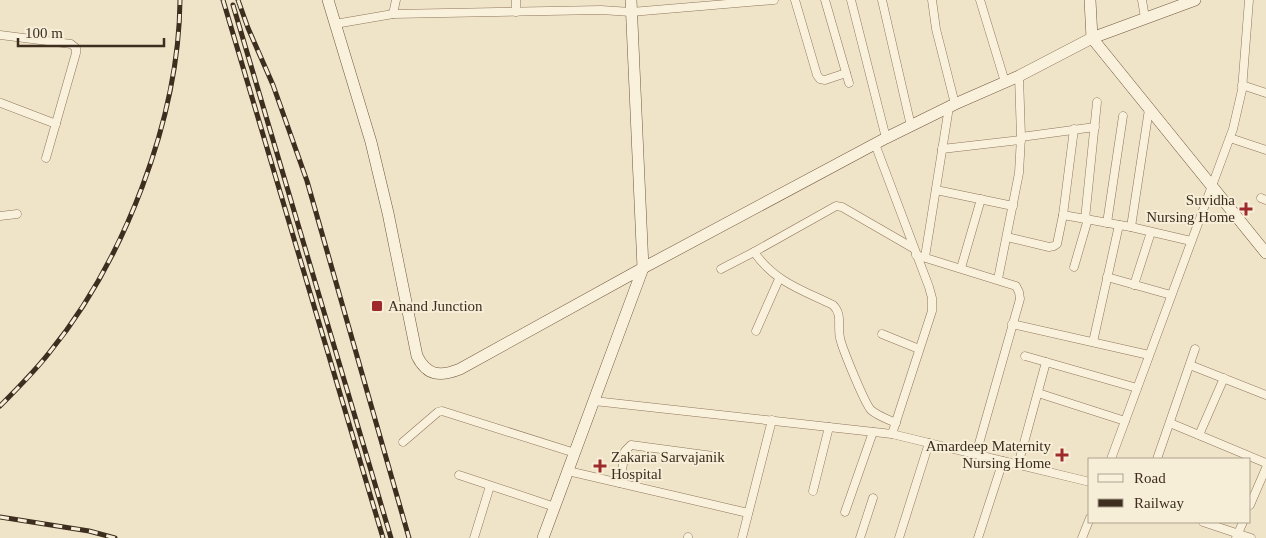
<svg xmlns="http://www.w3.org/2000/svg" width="1266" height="538" viewBox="0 0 1266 538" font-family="'Times New Roman',serif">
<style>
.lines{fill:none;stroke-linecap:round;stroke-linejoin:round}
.street-casing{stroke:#8d765c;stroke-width:9}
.secondary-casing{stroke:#6f573f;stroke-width:12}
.street{stroke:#faf1dc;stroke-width:8}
.secondary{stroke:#faf1dc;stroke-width:11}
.rail-casing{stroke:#3d2e20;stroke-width:5}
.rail{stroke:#f7eed8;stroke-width:3;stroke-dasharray:9;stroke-linecap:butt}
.poi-dot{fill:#9e2a2b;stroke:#f7eed8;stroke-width:2}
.labels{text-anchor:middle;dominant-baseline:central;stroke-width:4;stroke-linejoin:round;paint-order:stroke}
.poi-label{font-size:15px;fill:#3d2e20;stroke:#f7eed8;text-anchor:end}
</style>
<rect width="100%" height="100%" fill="#f0e4c8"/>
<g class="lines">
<!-- street casing -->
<g class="street-casing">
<g id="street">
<path d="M516,0V12"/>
<path d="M795,0L817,75L820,79L825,80L846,73"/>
<path d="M825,0L849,83"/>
<path d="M851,0L886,138"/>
<path d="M882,0L911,126"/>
<path d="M932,0L936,29L955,104"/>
<path d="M980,0L1005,82"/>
<path d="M1142,0L1145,18"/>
<path d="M393,14L396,0"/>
<path d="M335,24L393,14L601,10L631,12L774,0"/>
<path d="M0,35L71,44L76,48V53L46,158"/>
<path d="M1242,85L1266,93"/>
<path d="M1,103L56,124"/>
<path d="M1021,137L1095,127"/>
<path d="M1230,138L1266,150"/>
<path d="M875,144L929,287L932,298V311L892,434"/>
<path d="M942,149L1021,140"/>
<path d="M936,190L1013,206"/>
<path d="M1261,198L1266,200"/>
<path d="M1063,215L1131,227L1191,241"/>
<path d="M0,216L17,214"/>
<path d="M1085,219L1097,102"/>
<path d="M1107,223L1123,116"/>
<path d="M1131,227L1149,109"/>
<path d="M1007,237L1049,247L1054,246L1057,244L1063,215L1074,129"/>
<path d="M754,252C775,282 802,290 833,305C843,315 837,325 840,338C842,348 865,404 871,410C878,416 887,419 896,423"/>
<path d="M916,255L1016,286L1019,292L1020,299L976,454"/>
<path d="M925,257L949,107"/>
<path d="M1074,267L1088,219"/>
<path d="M961,268L981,199"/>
<path d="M721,269L754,252L836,206L842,207L913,248"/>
<path d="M1107,277L1171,295"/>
<path d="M998,279L1019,173L1021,137L1019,76"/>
<path d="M1134,285L1151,232"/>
<path d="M1012,324L1149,355"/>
<path d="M756,331L779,279"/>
<path d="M882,334L919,349"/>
<path d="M1093,342L1119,225"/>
<path d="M1025,356L1137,388"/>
<path d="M1190,365L1266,395"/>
<path d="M1038,393L1125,421"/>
<path d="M594,401L892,434L1090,482"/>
<path d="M1170,423L1266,463"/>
<path d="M1199,435L1224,378"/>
<path d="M403,442L438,412L442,411L575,453"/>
<path d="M1111,459L1233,129L1242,90L1249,0"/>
<path d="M1157,459L1195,349"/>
<path d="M1018,465L1046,362"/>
<path d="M568,471L748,513"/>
<path d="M459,475L555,507"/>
<path d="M620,483L625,451L631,445L713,456"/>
<path d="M813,491L829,427"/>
<path d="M1250,505L1266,468"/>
<path d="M845,512L873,432"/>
<path d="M1203,522L1251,538"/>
<path d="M474,538L490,486"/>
<path d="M688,538V537"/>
<path d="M742,538L772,420"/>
<path d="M860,538L873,498"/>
<path d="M899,538L929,443"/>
<path d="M978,538L1003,461"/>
<path d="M1082,538L1090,518"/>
<path d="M1236,538L1243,522"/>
</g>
</g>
<!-- secondary casing -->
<g class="secondary-casing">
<g id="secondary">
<path d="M328,0L371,142L388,213L417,356C427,376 440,377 460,369L643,268L886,138L955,104L1019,76L1092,38L1195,0"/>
<path d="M1090,0L1092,38L1266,253"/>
<path d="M543,538L643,268L631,0"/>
</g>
</g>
<!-- street -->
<use href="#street" class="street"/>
<!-- secondary -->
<use href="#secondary" class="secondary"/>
<!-- rail casing -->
<g class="rail-casing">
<g id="rail">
<path d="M223,0L383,538"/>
<path d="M238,0L248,28L273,85L307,181L409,538"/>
<path d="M233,5L391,538"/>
<path d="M0,406C17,389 34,372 49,353C124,261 179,119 180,0"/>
<path d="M0,517L89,531L115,538"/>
</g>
</g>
<!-- rail -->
<use href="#rail" class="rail"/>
</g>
<!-- markers -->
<g class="poi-dot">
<path d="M1243.5 201.5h5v5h5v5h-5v5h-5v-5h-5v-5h5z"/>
<rect x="371" y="300" width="12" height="12" rx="2.5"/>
<path d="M1059.5 447.5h5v5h5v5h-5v5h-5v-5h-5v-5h5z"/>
<path d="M597.5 458.5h5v5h5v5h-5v5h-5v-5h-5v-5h5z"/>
</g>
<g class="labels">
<!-- poi labels -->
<g class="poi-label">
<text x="1235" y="200">Suvidha<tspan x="1235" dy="17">Nursing Home</tspan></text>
<text x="388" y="306" text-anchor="start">Anand Junction</text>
<text x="1051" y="446">Amardeep Maternity<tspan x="1051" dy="17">Nursing Home</tspan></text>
<text x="611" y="457" text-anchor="start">Zakaria Sarvajanik<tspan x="611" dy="17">Hospital</tspan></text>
</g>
</g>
<!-- legend -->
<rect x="1088" y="458" width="162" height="65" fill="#f7eed8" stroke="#ada18e"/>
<rect x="1098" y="474" width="25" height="8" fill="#faf1dc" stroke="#ada18e"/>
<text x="1134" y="483" font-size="15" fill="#3d2e20">Road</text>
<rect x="1098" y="499" width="25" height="8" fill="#3d2e20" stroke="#ada18e"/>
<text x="1134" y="508" font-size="15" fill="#3d2e20">Railway</text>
<!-- scale -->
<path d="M18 38v8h146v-8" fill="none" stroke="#3d2e20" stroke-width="2.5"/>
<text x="25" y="38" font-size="15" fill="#3d2e20" stroke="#f7eed8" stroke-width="4" paint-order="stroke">100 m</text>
</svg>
